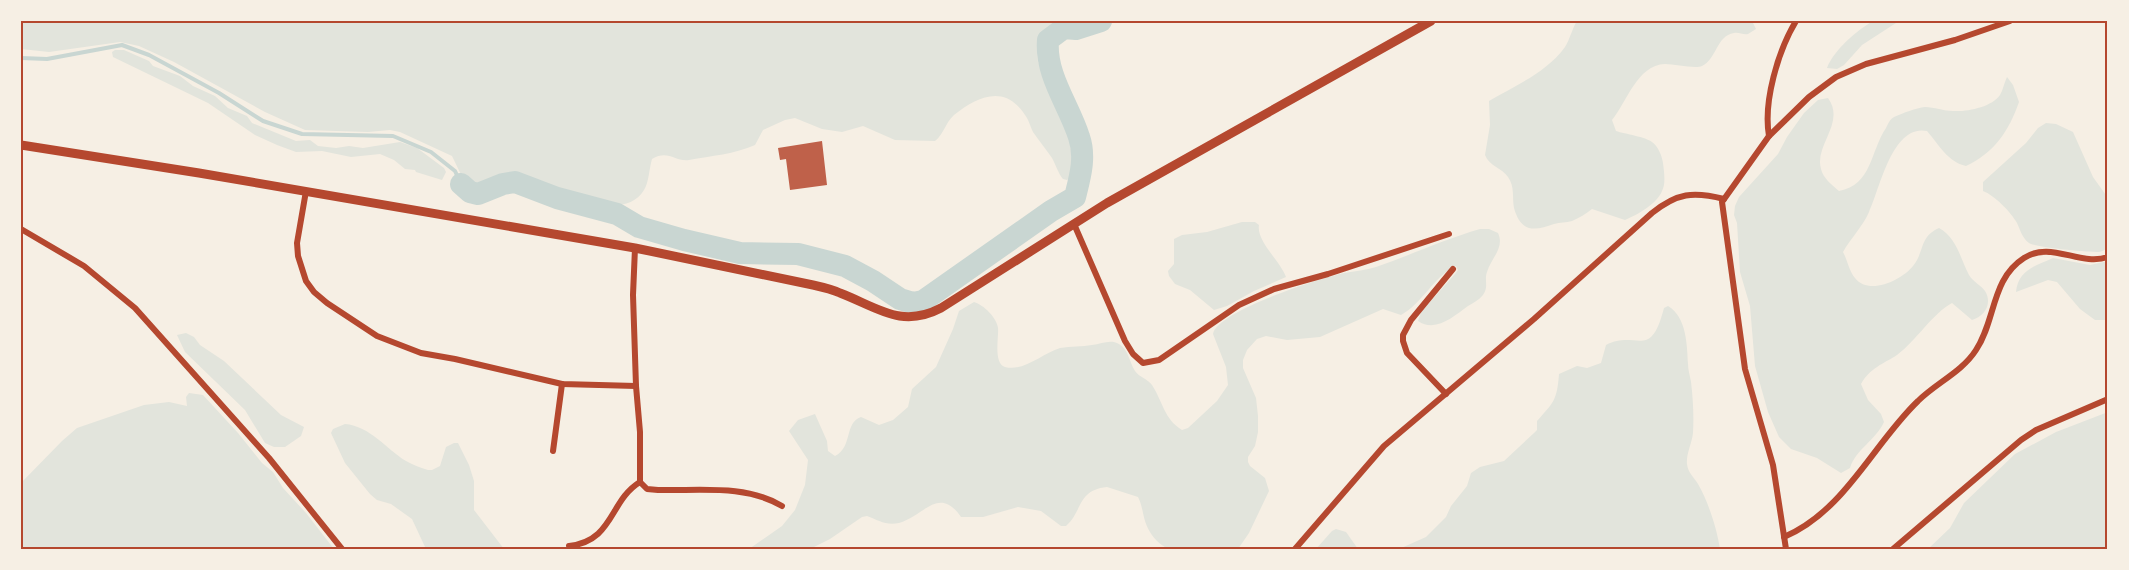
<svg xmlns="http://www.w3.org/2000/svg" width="2129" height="570" viewBox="0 0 2129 570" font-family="Commissioner,sans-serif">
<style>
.green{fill:#e2e4dc}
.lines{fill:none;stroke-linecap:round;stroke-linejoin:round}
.stream{stroke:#c9d6d2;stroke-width:4}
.river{stroke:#c9d6d2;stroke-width:22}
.building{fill:#bf614a}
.minor{stroke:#b5482f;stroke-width:6}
.tertiary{stroke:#b5482f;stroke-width:9}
.neatline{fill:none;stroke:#b5482f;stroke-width:2}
</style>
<rect width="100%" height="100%" fill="#f6efe4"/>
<!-- green -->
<g class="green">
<path d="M21,21H1086C1077,25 1070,22 1061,23C1043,27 1036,45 1038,62L1066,116L1078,146L1075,175L1067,180L1063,179C1058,173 1056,165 1052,158C1046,149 1039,141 1033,132C1030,126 1029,120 1025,115C1005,84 978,96 954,115C945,123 944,134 935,141L895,140L863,126L842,132L822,129L795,118L785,120L763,130L755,145C735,154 711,156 689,160C675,162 668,149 652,159C649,169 649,182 644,190C620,229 544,182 511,176C496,174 483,189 466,185L452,156L400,132L390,130L368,132L305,130L265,112L174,62L139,46L120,42L49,52L21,49Z"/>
<path d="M1577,21H1752L1756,29L1748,34C1743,35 1739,32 1734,33C1716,36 1717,59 1702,66C1695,69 1675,64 1665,64C1637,65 1627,102 1612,120L1616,131C1625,134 1646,137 1652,142C1658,146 1662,156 1663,163C1664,171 1666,184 1662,191C1657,204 1637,215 1625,220L1592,209C1586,214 1579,218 1572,221C1566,223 1560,222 1554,224C1535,231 1521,233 1514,208C1512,197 1515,187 1508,177C1502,168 1489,166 1485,155L1490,125L1489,101C1516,85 1546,73 1565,47C1570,39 1572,29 1577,21Z"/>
<path d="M1873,21H1899L1862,45L1844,65L1837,69L1827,68C1834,50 1856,31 1873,21Z"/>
<path d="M115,50H124L149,61L153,66L180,76L193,86L215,96L228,108L247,116L252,123L296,141L310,140L318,146L336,148L349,146L363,148L400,142L417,148L444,168L446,172L442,180L416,172L415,170L405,169L394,160L380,154L351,157L322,151L296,152L277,145L255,135L208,103L113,57L112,52Z"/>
<path d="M2007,77L2013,85L2019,102C2009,131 1994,153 1966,166C1948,162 1939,145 1927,131C1892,124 1880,189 1869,212C1863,226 1851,238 1843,252C1847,259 1849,271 1855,278C1869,296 1902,280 1913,266C1925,251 1919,237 1939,228C1957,238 1960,258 1969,275C1973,282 1981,285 1985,291C1993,304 1984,317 1972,320L1952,303C1932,314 1917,340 1897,355C1883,364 1870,368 1861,384L1868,400L1881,414L1884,422C1876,440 1856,449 1850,468L1841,473L1817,458L1791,449L1779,437L1768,412L1755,366L1750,306L1740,272L1737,223L1734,215L1735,206L1739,197L1778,154L1787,137L1804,113L1818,100L1828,98C1846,123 1814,145 1821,169C1823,178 1832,185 1839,191C1872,185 1870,152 1886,128C1888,124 1890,119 1894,117C1903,113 1916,108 1925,107C1934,107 1944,111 1953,111C1967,112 1992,107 2000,95C2003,90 2004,83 2007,77Z"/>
<path d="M2046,123L2056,124L2073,132L2093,177L2108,198V248C2106,249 2101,252 2099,252C2088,252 2037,248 2029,243C2022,238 2020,229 2017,223C2011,212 1994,195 1983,191V182L2026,143L2038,128Z"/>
<path d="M1242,222H1255L1259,225C1256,241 1281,262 1286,277L1254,291L1227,306L1214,310L1190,290L1175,284L1169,276L1168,271L1174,264V239L1182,235L1207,232Z"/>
<path d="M1480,229H1489L1498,233C1505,248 1491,258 1487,272C1484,280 1489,287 1483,295C1479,300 1473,303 1468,306C1454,316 1436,333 1418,321L1421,312L1455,274L1458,270L1456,266C1433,277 1423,303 1401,315L1383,309L1320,337L1287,340L1266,336L1257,339L1247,350L1243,360V368L1256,398L1258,416V432L1255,446L1248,457V462L1250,466L1265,478L1269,491L1249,533L1238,549C1217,549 1191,552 1171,549C1163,548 1154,539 1150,532C1142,519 1144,509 1138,497L1107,487C1077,490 1083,511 1066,526H1061L1041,511L1018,507L983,517H961C939,485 924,516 899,523C886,526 878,520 867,516L862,517L830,539L810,549H749L782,526L795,510L805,485L808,460L789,431L798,420L815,414L827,441L828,451L835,456C853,447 844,423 861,417L879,425L893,420L908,407L912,389L936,367L953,329L959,311L974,302C984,305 997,318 998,328C999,337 993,363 1005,367C1024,372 1043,353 1060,348C1071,346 1082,347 1092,345C1102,344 1110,339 1119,344C1129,350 1129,362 1135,371C1139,377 1148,379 1152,385C1163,402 1164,419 1182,430L1188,428L1217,401L1228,385L1226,367L1213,334C1217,311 1321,278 1344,273C1355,271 1366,270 1376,267C1411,255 1445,239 1480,229Z"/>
<path d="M2053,258L2090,265L2108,261V320H2095L2080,309L2057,282L2048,280L2016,292C2018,270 2035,266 2053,258Z"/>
<path d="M1668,306C1687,317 1687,346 1688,364C1688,370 1690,376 1691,382C1693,398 1694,417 1693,433C1692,443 1686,454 1687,464C1688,473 1694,477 1698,484C1708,501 1717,529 1720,549H1399L1426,537L1446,517L1451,506L1467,486L1471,473L1480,467L1504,461L1534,433L1537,430V421C1554,402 1557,400 1559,374L1577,366L1587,368L1601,363L1606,345C1637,329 1650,362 1664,308Z"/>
<path d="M186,333L194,337L200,345L224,361L281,415L304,427L301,436L285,447H274L265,443L245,410L185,352L177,335Z"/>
<path d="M189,393L203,395L238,433L262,463L273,472L283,488L306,513L334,549H21V483L62,441L77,428L144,405L169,402L187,406L186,397Z"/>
<path d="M2108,412V549H1928L1950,528L1964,503L2015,454L2056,432Z"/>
<path d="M345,424C370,426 386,449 406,461C413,465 421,468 428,470H432L440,466L446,447L454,443H458L469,465L474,481V510L504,549H426L412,519L391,504L377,500L370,494L345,463L331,433L333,429Z"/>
<path d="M1336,529L1346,532L1358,549H1316L1332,531Z"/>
</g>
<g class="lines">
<!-- stream -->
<path class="stream" d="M21,58L47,59L122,45L149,55L219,93L263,121L302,134L393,136L431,152L455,171L461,184"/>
<!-- river -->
<path class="river" d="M461,184L470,192L478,194L503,184L515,182L557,198L617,214L639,227L684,240L740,253L798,254L845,266L873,281L900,299L913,303L923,301L1051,211L1075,197C1080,177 1086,157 1079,137C1069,105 1045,75 1048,40L1064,28L1076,29L1101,21"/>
</g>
<!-- building -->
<path class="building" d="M822,141L827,185L790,190L786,159L780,160L778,148Z"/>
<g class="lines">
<!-- minor -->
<g class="minor">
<path d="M1769,136C1763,102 1778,51 1796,21"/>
<path d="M306,191L297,243L298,256L306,281L314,292L327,303L377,336L421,353L455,359L562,384L636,386"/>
<path d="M1074,224L1125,341L1133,354L1143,363L1159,360L1239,305L1274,289L1328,274L1449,234"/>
<path d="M21,229L84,266L135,308L269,458L342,549"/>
<path d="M635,248L633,295L636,386L640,432V482"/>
<path d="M1446,394L1407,353L1403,341V335L1411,320L1453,269"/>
<path d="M553,451L562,384"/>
<path d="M640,482L647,489L658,490C699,491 745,484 782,506"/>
<path d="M1784,537C1845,511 1873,444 1918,401C1936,383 1962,372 1976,350C1996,320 1991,279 2024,258C2051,240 2080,267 2108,257"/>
<path d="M569,546C614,541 609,501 640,482"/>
<path d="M1295,549L1384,446L1534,319L1652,213C1677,193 1693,191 1724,199"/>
<path d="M1786,549L1773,465L1745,369L1722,202L1769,136L1809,97L1836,77L1866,64L1955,40L2010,21"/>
<path d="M1893,549L2021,440L2036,430L2108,399"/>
</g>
<!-- tertiary -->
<path class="tertiary" d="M21,145L199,173L635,248L813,285C822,287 831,289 840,293C877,307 901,329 941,308L1107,203L1431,21"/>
</g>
<!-- border -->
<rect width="2129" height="570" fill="none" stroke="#f6efe4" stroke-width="45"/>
<rect x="22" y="22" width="2084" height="526" class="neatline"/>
</svg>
